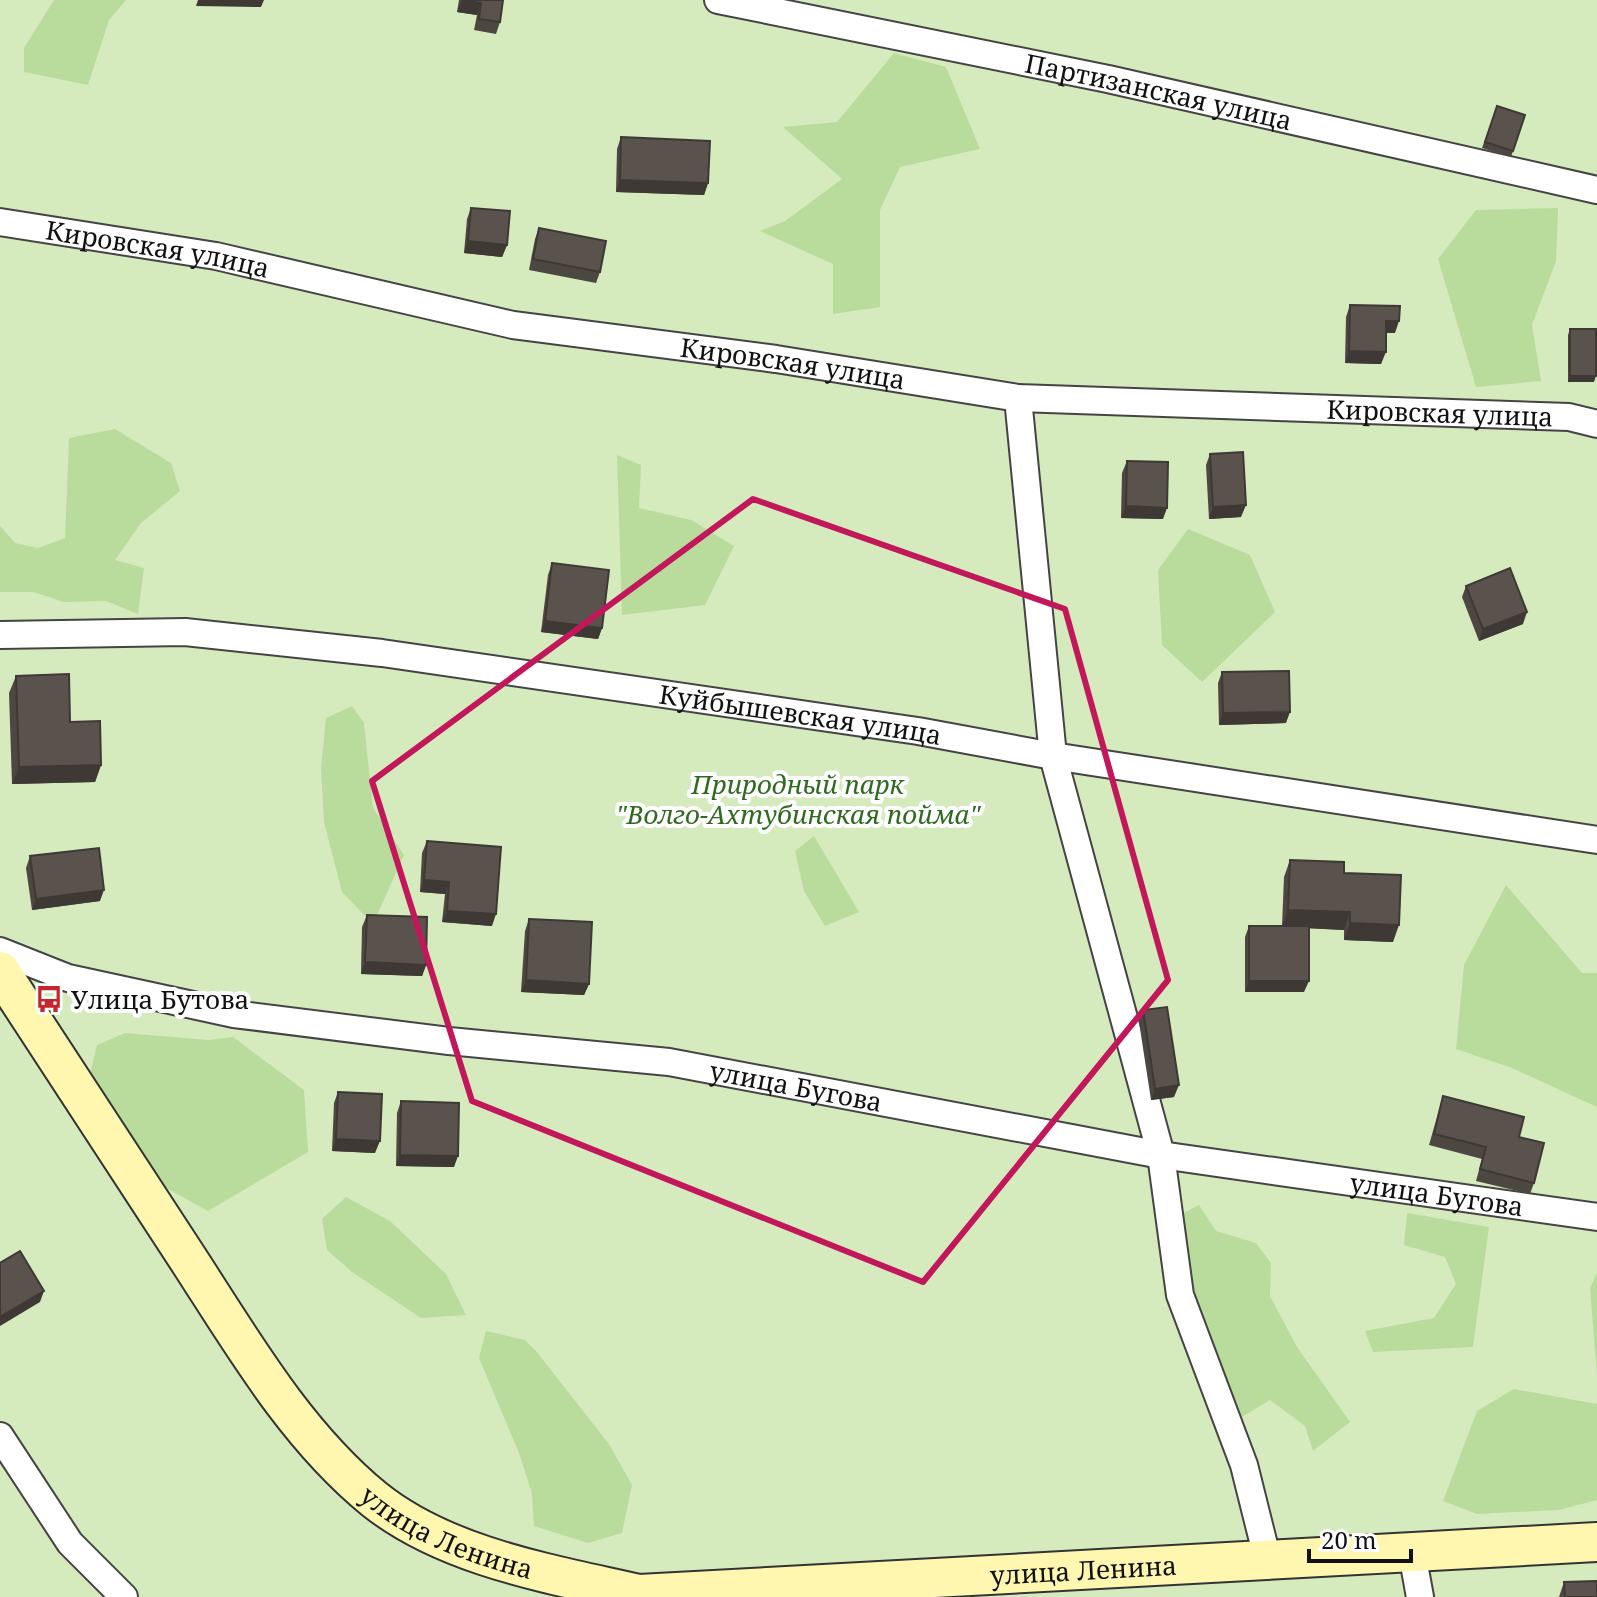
<svg xmlns="http://www.w3.org/2000/svg" width="1597" height="1597" viewBox="0 0 1597 1597" font-family="'Noto Serif',serif">
<style>
.green{fill:#d5ebbd}
.forest{fill:#b9dc9c}
.lines{fill:none;stroke-linecap:round;stroke-linejoin:round}
.street-casing{stroke:#444;stroke-width:30}
.secondary-casing{stroke:#333;stroke-width:42}
.street{stroke:#fff;stroke-width:26}
.secondary{stroke:#fff6b0;stroke-width:38}
.wall{fill:#4d4742}
.shaded-wall{fill:#3f3936}
.building{fill:#5a524d;stroke:#3f3936;stroke-width:2}
.marked{fill:none;stroke:#c2185b;stroke-width:6;stroke-linejoin:round}
.labels{text-anchor:middle;dominant-baseline:central;stroke-width:8;stroke-linejoin:round;paint-order:stroke}
.street-label{font-size:26px;fill:#111;stroke:#fff}
.park-label{font-size:26px;font-style:italic;fill:#2f6b1f;stroke:#fff}
.poi-label{font-size:26px;fill:#111;stroke:#fff;text-anchor:start}
</style>
<rect width="100%" height="100%" fill="#fffdf5"/>
<!-- green -->
<rect class="green" x="0" y="0" width="1597" height="1597"/>
<!-- forest -->
<g class="forest">
<path d="M54,0H126L109,20L88,85L24,72V48Z"/>
<path d="M894,53L946,67L980,149L900,167L880,210V307L833,314V264L760,231L785,221L842,179L783,127L837,122Z"/>
<path d="M1558,208L1556,261L1532,325L1541,381L1476,387L1438,259L1476,210Z"/>
<path d="M115,429L171,463L180,491L141,523L115,560L144,568L138,614L106,601L64,602L34,592H0V526L15,543L38,548L65,538L69,438Z"/>
<path d="M617,455L641,465L639,508L691,520L734,546L705,605L622,615Z"/>
<path d="M1188,529L1250,555L1275,612L1202,682L1162,645L1158,570Z"/>
<path d="M352,706L364,723L373,808L404,855L373,924L342,892L324,822L321,768L326,718Z"/>
<path d="M814,836L859,912L825,926L804,891L795,851Z"/>
<path d="M1506,885L1582,973H1597V1107L1512,1068L1456,1049L1464,965Z"/>
<path d="M125,1033L209,1040L233,1037L304,1090L308,1152L208,1211L159,1184L89,1078L97,1045Z"/>
<path d="M346,1197L390,1221L446,1274L466,1315L421,1318L352,1272L327,1250L322,1219Z"/>
<path d="M1199,1205L1216,1231L1256,1243L1271,1263L1270,1296L1297,1347L1350,1422L1313,1451L1305,1426L1270,1400L1240,1418L1212,1378L1175,1258L1176,1217Z"/>
<path d="M1407,1213L1489,1227L1473,1347L1373,1352L1365,1331L1434,1318L1456,1284L1445,1257L1404,1245Z"/>
<path d="M1597,1273V1376L1590,1288Z"/>
<path d="M486,1331L525,1340L536,1351L609,1444L632,1485L622,1533L588,1543L534,1526L532,1494L519,1453L479,1358Z"/>
<path d="M1514,1389L1597,1404V1500L1559,1510L1477,1514L1443,1501L1477,1411Z"/>
</g>
<g class="lines">
<!-- street casing -->
<g class="street-casing">
<g id="street">
<path id="s1" d="M718,0L1108,79L1597,190"/>
<path id="s2" d="M0,222L216,256L513,325L776,359L1018,398L1569,417L1597,424"/>
<path d="M1018,398L1053,756L1161,1155L1180,1295L1244,1465L1267,1557"/>
<path id="s3" d="M0,635L185,632L382,653L918,731L1053,756L1597,840"/>
<path id="s4" d="M0,951L68,978L234,1014L449,1041L669,1062L1161,1155L1597,1217"/>
<path d="M0,1436L70,1543L124,1597"/>
<path d="M1412,1553L1420,1597"/>
</g>
</g>
<!-- secondary casing -->
<g class="secondary-casing">
<g id="secondary">
<path id="s5" d="M0,971C64,1069 128,1167 192,1265C245,1347 297,1436 374,1499C446,1557 551,1574 639,1594L1597,1542"/>
</g>
</g>
<!-- street -->
<use href="#street" class="street"/>
<!-- secondary -->
<use href="#secondary" class="secondary"/>
</g>
<!-- wall -->
<g class="wall">
<path d="M459,0H503L500,22L496,34L474,30L477,15L457,12Z"/>
<path d="M1497,106L1525,115L1511,157L1482,148Z"/>
<path d="M621,137L708,183L704,195L616,192L617,149Z"/>
<path d="M471,208L507,245L502,257L464,253L467,219Z"/>
<path d="M539,228L600,272L596,283L529,270L535,239Z"/>
<path d="M1350,305L1395,333H1386L1381,364L1345,363L1346,317Z"/>
<path d="M1570,329L1594,382H1568V335Z"/>
<path d="M1210,454L1241,517L1209,519L1206,465Z"/>
<path d="M1127,461L1163,519L1121,518L1122,473Z"/>
<path d="M552,563L602,628L598,639L541,632L548,575Z"/>
<path d="M1466,586L1523,624L1479,641L1462,597Z"/>
<path d="M1222,672L1286,723L1219,725L1218,683Z"/>
<path d="M16,676L70,722L101,765L95,782L12,784L9,693Z"/>
<path d="M427,841L492,926L442,922L445,894L420,892L422,853Z"/>
<path d="M30,856L100,901L32,910L26,868Z"/>
<path d="M1290,860L1344,873L1393,942L1344,940V930L1309,928L1304,992H1245V937L1249,926H1282L1284,877Z"/>
<path d="M367,915L426,965L422,976L361,974L362,927Z"/>
<path d="M529,919L589,984L584,995L521,992L525,931Z"/>
<path d="M1143,1010L1174,1097L1151,1100L1139,1022Z"/>
<path d="M338,1092L375,1153L332,1151L334,1103Z"/>
<path d="M1443,1096L1519,1137L1534,1183L1530,1194L1476,1181L1482,1159L1429,1145Z"/>
<path d="M401,1101L454,1167L396,1166L397,1113Z"/>
<path d="M1564,1582L1597,1597H1559Z"/>
</g>
<!-- shaded-wall -->
<g class="shaded-wall">
<path d="M198,0H264L261,7L196,6Z"/>
<path d="M462,1L481,3L477,15L457,12Z"/>
<path d="M620,180L708,183L704,195L616,192Z"/>
<path d="M468,241L507,245L502,257L464,253Z"/>
<path d="M1386,321H1399L1395,333H1382Z"/>
<path d="M1349,351L1386,352L1381,364L1345,363Z"/>
<path d="M1570,376H1596L1594,382H1568Z"/>
<path d="M1246,505L1241,517L1209,519L1213,507Z"/>
<path d="M1126,506L1167,508L1163,519L1121,518Z"/>
<path d="M1527,612L1523,624L1479,641L1483,629Z"/>
<path d="M545,621L602,628L598,639L541,632Z"/>
<path d="M1290,712L1286,723L1219,725L1223,713Z"/>
<path d="M101,765L95,782L12,784L19,767Z"/>
<path d="M424,880L449,882L445,894L420,892Z"/>
<path d="M104,890L100,901L32,910L36,899Z"/>
<path d="M1288,910L1350,912L1344,930L1282,927Z"/>
<path d="M447,911L496,914L492,926L442,922Z"/>
<path d="M1350,923L1399,925L1393,942L1344,940Z"/>
<path d="M365,962L426,965L422,976L361,974Z"/>
<path d="M526,980L589,984L584,995L521,992Z"/>
<path d="M1249,981H1309L1304,992H1245Z"/>
<path d="M1179,1085L1174,1097L1151,1100L1155,1089Z"/>
<path d="M336,1139L380,1141L375,1153L332,1151Z"/>
<path d="M400,1155L458,1156L454,1167L396,1166Z"/>
<path d="M44,1291L40,1302L0,1326V1317Z"/>
</g>
<!-- building -->
<g class="building">
<path d="M462,0H503L500,22L479,19L481,3Z"/>
<path d="M1497,106L1525,115L1513,151L1485,142Z"/>
<path d="M621,137L710,141L708,183L620,180Z"/>
<path d="M471,208L510,211L507,245L468,241Z"/>
<path d="M539,228L606,241L600,272L533,259Z"/>
<path d="M1350,305L1400,306L1399,321H1386V352L1349,351Z"/>
<rect x="1570" y="329" width="26" height="47"/>
<path d="M1243,452L1246,505L1213,507L1210,454Z"/>
<path d="M1127,461L1168,462L1167,508L1126,506Z"/>
<path d="M552,563L609,570L602,628L545,621Z"/>
<path d="M1510,568L1527,612L1483,629L1466,586Z"/>
<path d="M1289,671L1290,712L1223,713L1222,672Z"/>
<path d="M69,674L70,722L100,721L101,765L19,767L16,676Z"/>
<path d="M427,841L501,847L496,914L447,911L449,882L424,880Z"/>
<path d="M99,848L104,890L36,899L30,856Z"/>
<path d="M1290,860L1344,862V873L1401,875L1399,925L1350,923V912L1288,910Z"/>
<path d="M367,915L427,917L426,965L365,962Z"/>
<path d="M529,919L592,922L589,984L526,980Z"/>
<rect x="1249" y="926" width="60" height="55"/>
<path d="M1167,1007L1179,1085L1155,1089L1143,1010Z"/>
<path d="M338,1092L382,1094L380,1141L336,1139Z"/>
<path d="M1443,1096L1524,1117L1519,1137L1544,1143L1534,1183L1480,1169L1486,1147L1434,1134Z"/>
<path d="M401,1101L459,1103L458,1156L400,1155Z"/>
<path d="M20,1251L44,1291L0,1317V1263Z"/>
<path d="M1597,1581V1597H1565L1564,1582Z"/>
</g>
<!-- marked area -->
<path class="marked" d="M753,499L1065,609L1168,980L923,1282L472,1101L372,781Z"/>
<!-- icons -->
<defs>
<g id="bus-bare" transform="scale(2.16)"><path d="M-5-6H5V4H4V6H2V4H-2V6H-4V4H-5ZM-3.5-4V0h7V-4ZM-3.5 1.2v1.5H-2V1.2ZM2 1.2v1.5H3.5V1.2Z" fill="#c4262e" stroke="#fff" stroke-width="2.5" paint-order="stroke"/></g>
</defs>
<g fill-rule="evenodd">
<use href="#bus-bare" x="49" y="999"/>
</g>
<g class="labels">
<!-- street labels -->
<g class="street-label">
<text stroke="none"><textPath href="#s1" startOffset="450">Партизанская улица</textPath></text>
<text stroke="none"><textPath href="#s2" startOffset="160">Кировская улица</textPath></text>
<text stroke="none"><textPath href="#s2" startOffset="806">Кировская улица</textPath></text>
<text stroke="none"><textPath href="#s2" startOffset="1456">Кировская улица</textPath></text>
<text stroke="none"><textPath href="#s3" startOffset="806">Куйбышевская улица</textPath></text>
<text stroke="none"><textPath href="#s4" startOffset="810">улица Бугова</textPath></text>
<text stroke="none"><textPath href="#s4" startOffset="1460">улица Бугова</textPath></text>
<text stroke="none"><textPath href="#s5" startOffset="730">улица Ленина</textPath></text>
<text stroke="none"><textPath href="#s5" startOffset="1378">улица Ленина</textPath></text>
</g>
<!-- park labels -->
<g class="park-label">
<text x="798" y="784">Природный парк<tspan x="798" dy="30">"Волго-Ахтубинская пойма"</tspan></text>
</g>
<!-- poi labels -->
<g class="poi-label">
<text x="71" y="999">Улица Бутова</text>
</g>
</g>
<!-- scale -->
<path d="M1309 1549v12h102v-12" fill="none" stroke="#111111" stroke-width="4"/>
<text x="1321" y="1549" font-size="24" fill="#111111" stroke="#ffffff" stroke-width="6" paint-order="stroke">20 m</text>
</svg>
